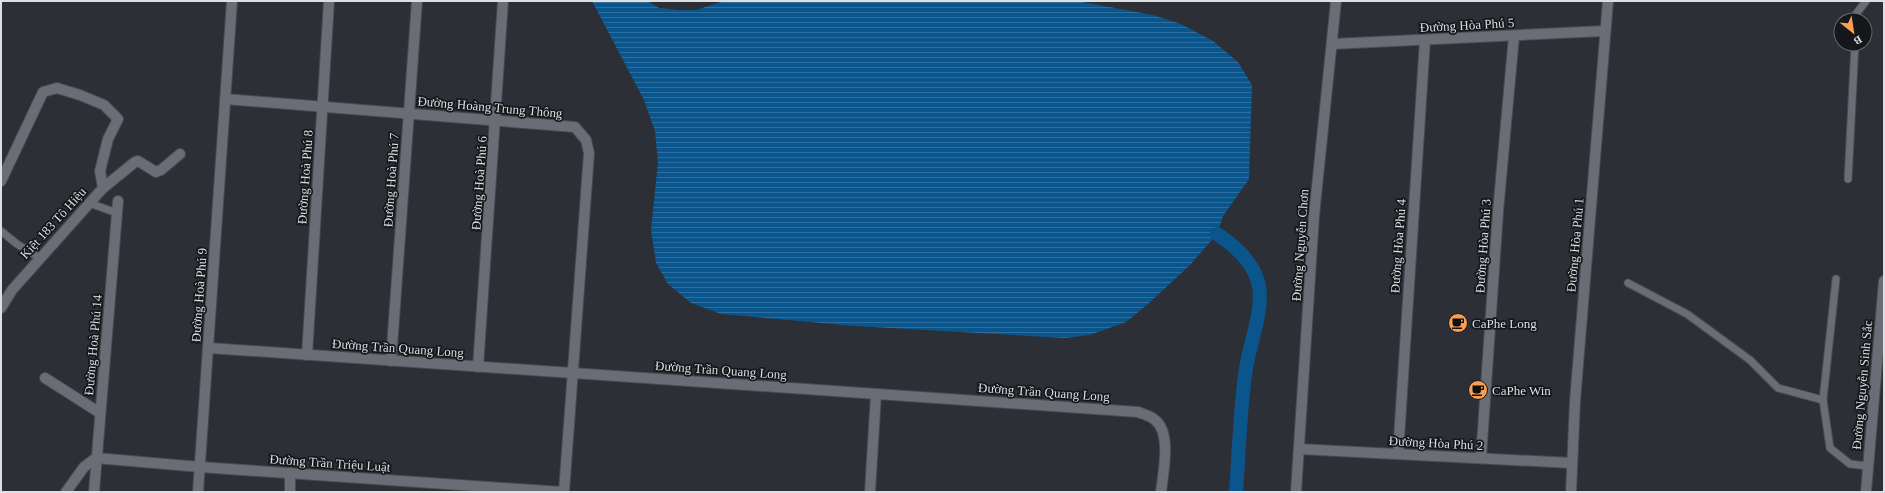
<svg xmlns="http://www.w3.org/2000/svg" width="1885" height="493" viewBox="0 0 1885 493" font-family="Georgia,serif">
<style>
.water{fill:url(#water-rules)}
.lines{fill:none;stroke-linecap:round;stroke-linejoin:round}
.canal{stroke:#0b558d;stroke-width:14}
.service-casing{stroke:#494b50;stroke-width:9}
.minor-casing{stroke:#494b50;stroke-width:12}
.secondary-casing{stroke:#494b50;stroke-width:12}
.service{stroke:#6a6d75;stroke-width:7}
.minor{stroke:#6a6d75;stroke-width:10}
.secondary{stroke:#6a6d75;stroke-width:10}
.labels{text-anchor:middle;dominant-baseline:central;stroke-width:3.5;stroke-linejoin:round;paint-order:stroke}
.street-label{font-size:13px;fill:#dddfe3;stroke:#16171a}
.poi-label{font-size:13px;fill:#dddfe3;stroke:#16171a;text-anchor:start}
</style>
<defs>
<pattern id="water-rules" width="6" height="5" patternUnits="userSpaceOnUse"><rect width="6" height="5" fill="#0b558d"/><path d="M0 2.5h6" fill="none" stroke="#2e6d9d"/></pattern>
</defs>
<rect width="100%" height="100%" fill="#2d2f36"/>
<!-- water -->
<path class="water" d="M592,1H648L659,8L679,10H696L724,1H1077L1153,15L1181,24L1213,41L1238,62L1252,85L1249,179L1223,216L1217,234L1189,266L1148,304L1126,322L1090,335L1065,338L855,326L721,314L691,303L668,284L656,263L651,230L658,162L655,131L644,100Z"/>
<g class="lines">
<!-- canal -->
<path class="canal" d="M1217,234C1234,245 1252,261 1258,282C1265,306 1250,343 1246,368C1240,407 1239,452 1236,492"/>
<!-- service casing -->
<g class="service-casing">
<g id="service">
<path d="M1856,20V14L1866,1"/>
<path d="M1848,179L1855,44"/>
<path d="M89,203L117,213"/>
<path d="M1,231L17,244L40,258"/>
<path d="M1836,279L1823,400L1830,448L1850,464L1867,466"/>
<path d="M1628,283L1687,314L1750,360L1778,388L1823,400"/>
</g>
</g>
<!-- minor casing -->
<g class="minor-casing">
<g id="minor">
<path d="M1332,44L1604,31"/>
<path d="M225,99L575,127L586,140L589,153L564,492"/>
<path d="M1,181L43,92L57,88L80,95L104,105L118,119L108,139L100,171L103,188L12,290L1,308"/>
<path d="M103,188L135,162L138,161L156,172L161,170L180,154"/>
<path d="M209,348L1138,412C1143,414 1151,416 1155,420C1172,433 1163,473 1161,492"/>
<path d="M307,355L329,1"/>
<path d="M391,361L417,1"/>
<path d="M478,367L503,1"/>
<path d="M45,378L100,413"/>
<path d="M1299,449L1572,463"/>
<path d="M1398,454L1425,40"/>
<path d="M1481,458L1498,212L1514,36"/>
<path d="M66,492L84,467L96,458L200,467L562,492"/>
<path d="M94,492L118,201"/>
<path d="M198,492L232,1"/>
<path d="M290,492V473"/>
<path d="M870,492L876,394"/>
<path d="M1296,492L1314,216L1336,1"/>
<path d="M1571,492L1575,401L1608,1"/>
</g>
</g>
<!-- secondary casing -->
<g class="secondary-casing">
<path id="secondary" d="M1866,492L1884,281"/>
</g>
<!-- service -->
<use href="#service" class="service"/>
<!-- minor -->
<use href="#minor" class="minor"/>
<!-- secondary -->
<use href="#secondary" class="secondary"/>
</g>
<!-- icons -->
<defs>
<g id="cafe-disc" transform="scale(1)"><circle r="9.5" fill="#fb9e52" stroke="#16171a"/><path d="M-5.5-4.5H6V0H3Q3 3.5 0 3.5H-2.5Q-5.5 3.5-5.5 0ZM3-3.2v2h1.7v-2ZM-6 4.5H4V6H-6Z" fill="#111"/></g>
</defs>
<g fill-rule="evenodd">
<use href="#cafe-disc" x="1458" y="323"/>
<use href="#cafe-disc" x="1478" y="390"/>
</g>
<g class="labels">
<!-- street labels -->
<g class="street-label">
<text transform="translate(1467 25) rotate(-3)">Đường Hòa Phú 5</text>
<text transform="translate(490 107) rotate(5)">Đường Hoàng Trung Thông</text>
<text transform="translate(305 177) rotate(-86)">Đường Hoà Phú 8</text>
<text transform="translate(391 180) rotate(-86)">Đường Hoà Phú 7</text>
<text transform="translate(479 183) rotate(-86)">Đường Hoà Phú 6</text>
<text transform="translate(53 223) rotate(-48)">Kiệt 183 Tô Hiệu</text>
<text transform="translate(1300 245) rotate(-86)">Đường Nguyễn Chơn</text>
<text transform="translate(1575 245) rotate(-85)">Đường Hòa Phú 1</text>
<text transform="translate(1398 246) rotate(-86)">Đường Hòa Phú 4</text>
<text transform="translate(1483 246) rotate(-86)">Đường Hòa Phú 3</text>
<text transform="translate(199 295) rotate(-86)">Đường Hoà Phú 9</text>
<text transform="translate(93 345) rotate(-85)">Đường Hoà Phú 14</text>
<text transform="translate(398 348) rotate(4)">Đường Trần Quang Long</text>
<text transform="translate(721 370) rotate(4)">Đường Trần Quang Long</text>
<text transform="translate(1862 385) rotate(-85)">Đường Nguyễn Sinh Sắc</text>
<text transform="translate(1044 392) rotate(4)">Đường Trần Quang Long</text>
<text transform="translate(1436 443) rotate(3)">Đường Hòa Phú 2</text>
<text transform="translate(330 463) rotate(4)">Đường Trần Triệu Luật</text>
</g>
<!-- poi labels -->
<g class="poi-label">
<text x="1472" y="323">CaPhe Long</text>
<text x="1492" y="390">CaPhe Win</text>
</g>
</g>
<!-- border -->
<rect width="1885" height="493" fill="none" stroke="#dddfe3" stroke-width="4"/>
<!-- north arrow -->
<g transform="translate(1853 32) rotate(150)"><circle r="19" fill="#16171a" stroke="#66676a"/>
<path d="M0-3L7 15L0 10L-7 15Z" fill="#fb9e52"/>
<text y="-6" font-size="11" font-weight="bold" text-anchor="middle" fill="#dddfe3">B</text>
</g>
</svg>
